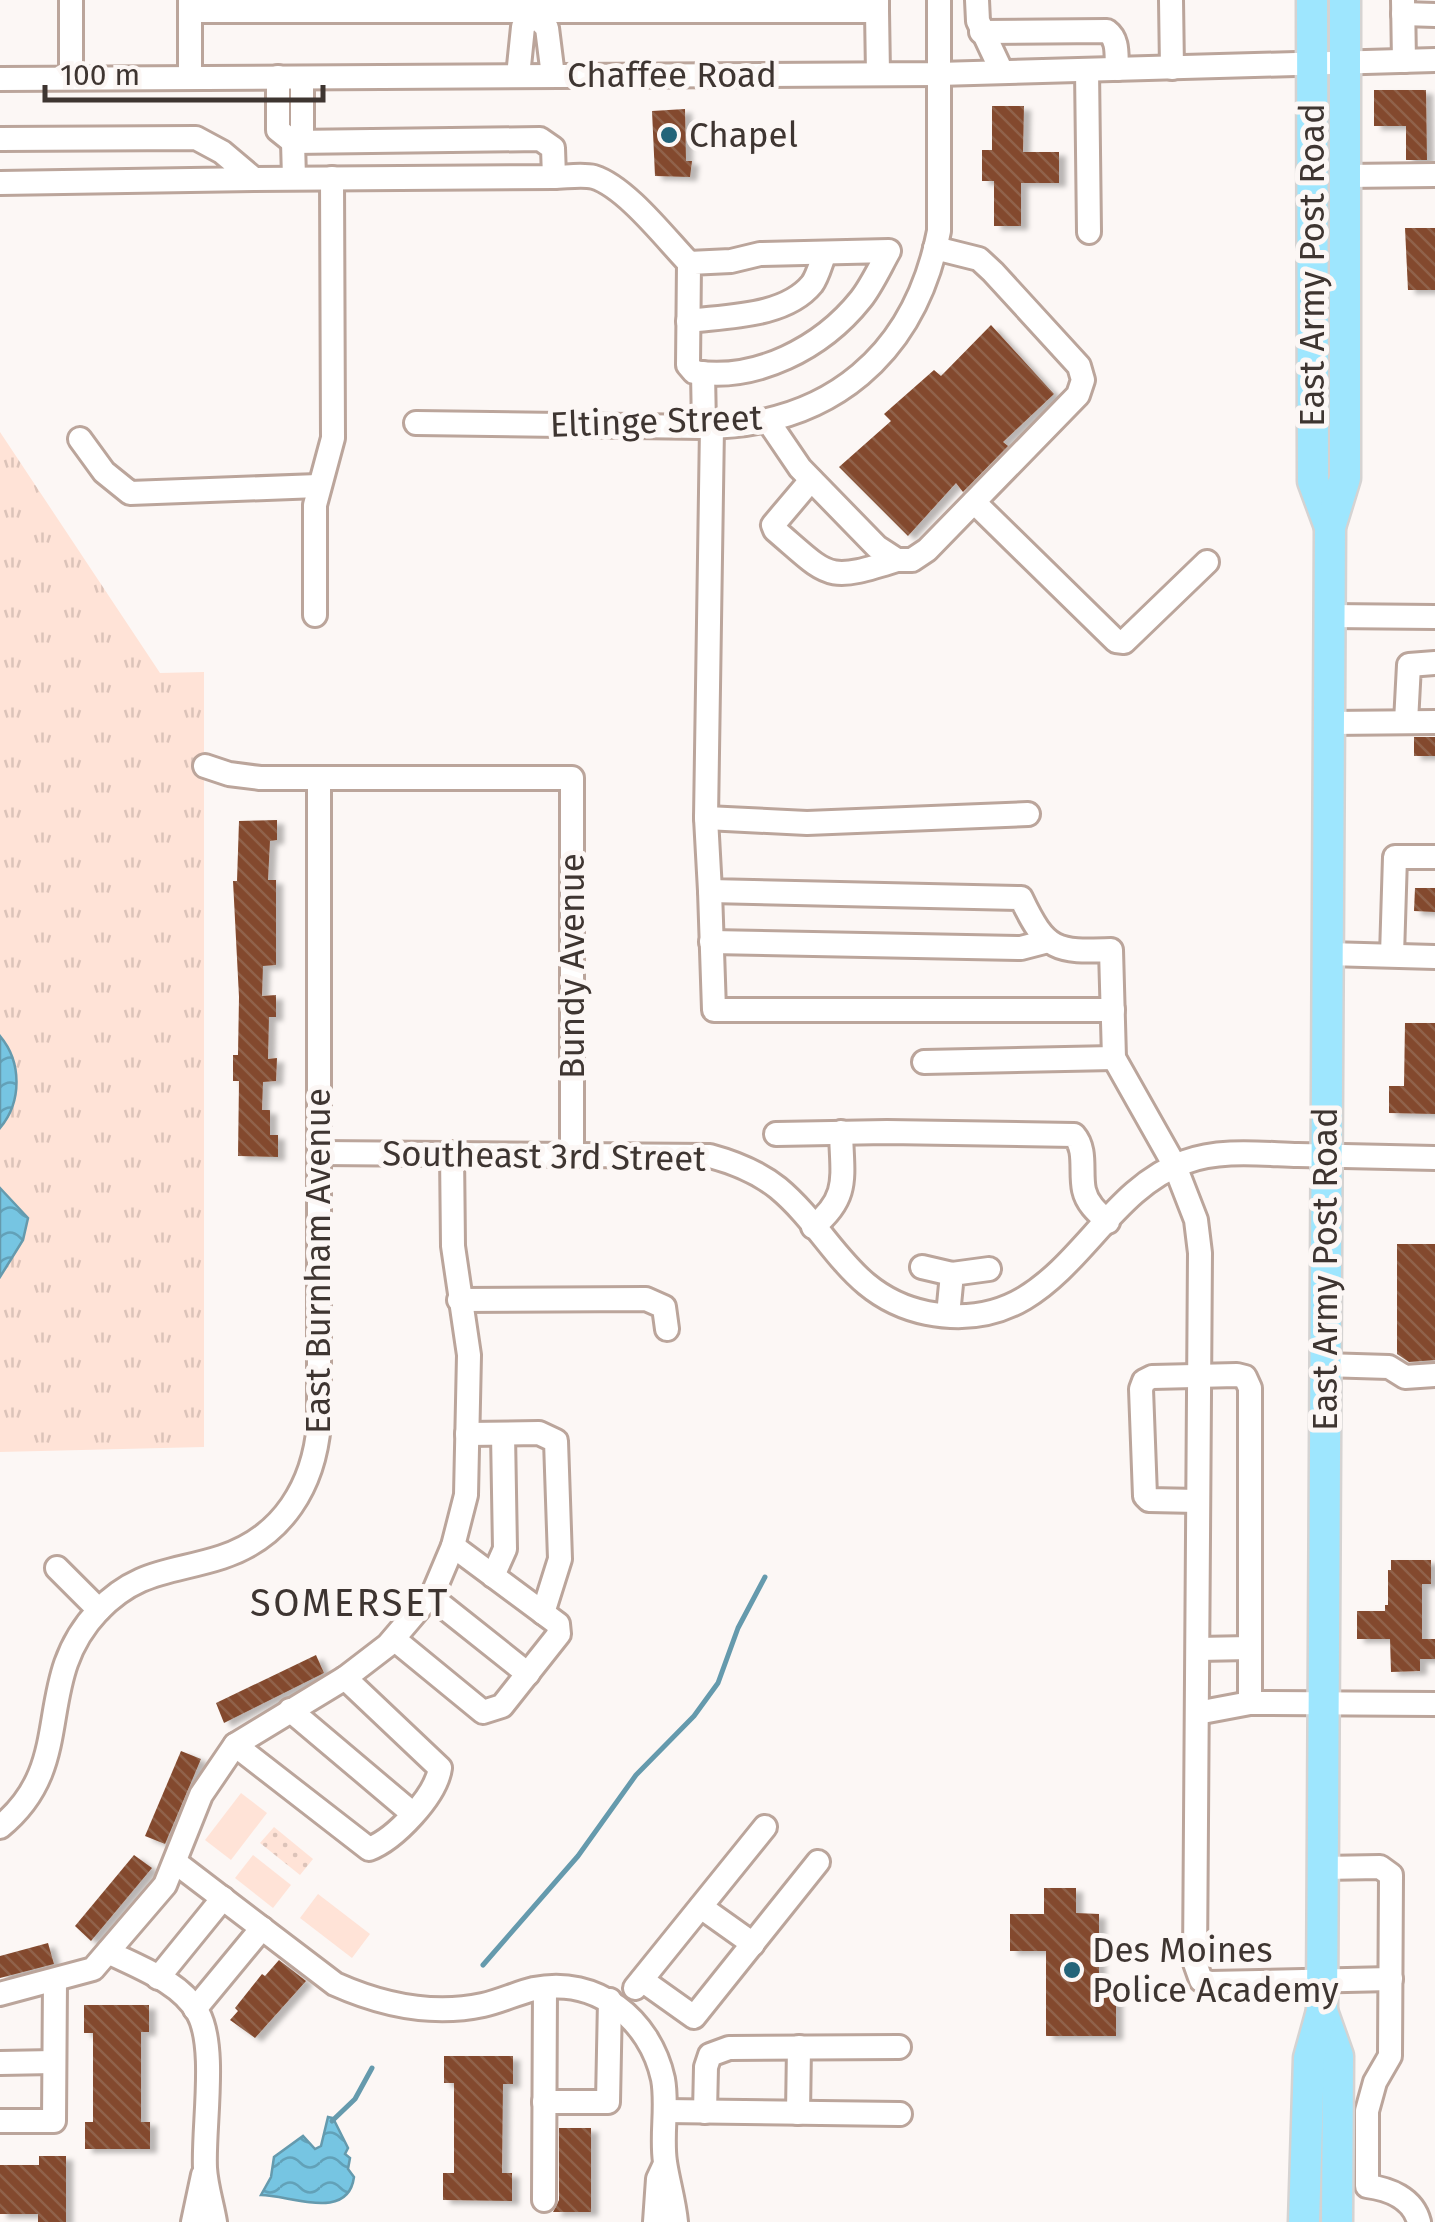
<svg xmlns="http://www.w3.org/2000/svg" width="1435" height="2222" viewBox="0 0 1435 2222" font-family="'Fira Sans',sans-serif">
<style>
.grass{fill:url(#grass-tufts)}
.park{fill:url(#park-dots)}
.pitch{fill:#ffe3d7}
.water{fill:url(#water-waves);stroke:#659aad;stroke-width:2.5}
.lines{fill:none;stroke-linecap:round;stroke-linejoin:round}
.stream{stroke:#659aad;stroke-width:5}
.building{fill:url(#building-back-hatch);filter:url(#shadow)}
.minor-casing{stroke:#bba59b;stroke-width:28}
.major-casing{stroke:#d5d3d2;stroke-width:35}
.minor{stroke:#fff;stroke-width:22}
.major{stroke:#9ee6fe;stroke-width:30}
.poi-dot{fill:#246479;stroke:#fcf7f5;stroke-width:4}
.labels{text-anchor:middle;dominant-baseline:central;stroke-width:10;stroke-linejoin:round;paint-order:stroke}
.street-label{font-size:35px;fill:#3e3531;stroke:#fcf7f5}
.poi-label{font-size:35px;fill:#3e3531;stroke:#fcf7f5;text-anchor:start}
.neighbourhood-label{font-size:38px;letter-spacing:2.5px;fill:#3e3531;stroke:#fcf7f5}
</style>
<defs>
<pattern id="grass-tufts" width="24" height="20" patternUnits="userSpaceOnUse" patternTransform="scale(2.5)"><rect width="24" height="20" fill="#ffe3d7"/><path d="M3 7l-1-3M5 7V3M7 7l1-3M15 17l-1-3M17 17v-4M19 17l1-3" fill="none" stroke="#dcc3b9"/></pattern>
<pattern id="park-dots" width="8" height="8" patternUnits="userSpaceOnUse" patternTransform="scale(2.5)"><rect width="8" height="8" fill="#ffe3d7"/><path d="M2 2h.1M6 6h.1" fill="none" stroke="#dcc3b9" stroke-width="1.8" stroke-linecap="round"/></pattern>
<pattern id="water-waves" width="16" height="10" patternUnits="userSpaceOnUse" patternTransform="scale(2.5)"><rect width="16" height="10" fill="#76c5e2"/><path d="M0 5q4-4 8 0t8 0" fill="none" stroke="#62a1b8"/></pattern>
<pattern id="building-back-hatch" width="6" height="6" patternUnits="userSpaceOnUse" patternTransform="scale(2.5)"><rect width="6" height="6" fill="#834a2e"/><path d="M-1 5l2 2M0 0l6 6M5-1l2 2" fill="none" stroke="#90624b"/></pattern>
<filter id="shadow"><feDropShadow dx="7" dy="4" stdDeviation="2.5" flood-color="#0004"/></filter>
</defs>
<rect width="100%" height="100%" fill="#fcf7f5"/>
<!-- grass -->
<path class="grass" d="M0,432L160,673L204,672V1447L0,1452Z"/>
<!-- park -->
<path class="park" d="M274,1827L313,1859L300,1875L260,1843Z"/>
<!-- pitch -->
<g class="pitch">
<path d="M241,1793L267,1813L231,1860L205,1840Z"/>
<path d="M253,1855L291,1885L273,1908L235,1878Z"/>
<path d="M318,1894L370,1934L352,1958L300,1918Z"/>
</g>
<!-- water -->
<g class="water">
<path d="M0,1036C22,1062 22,1102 0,1128Z"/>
<path d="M0,1188L28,1218L23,1240L0,1277Z"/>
<path d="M328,2117L333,2118L348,2148L345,2154L350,2158L348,2169L354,2177C348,2222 290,2195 261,2195L271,2177L274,2157L303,2136L315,2149L321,2146Z"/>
</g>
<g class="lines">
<!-- stream -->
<g class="stream">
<path d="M483,1965L578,1856L636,1775L694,1716L718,1683L738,1628L765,1577"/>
<path d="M332,2121L355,2099L372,2068"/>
</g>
</g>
<!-- building -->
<g class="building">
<path d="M1374,90H1426L1427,160H1406V126H1374Z"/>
<path d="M992,106H1024L1023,152H1059V183H1021V226H994V181H982V150H992Z"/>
<path d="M685,109L686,161H692L690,177L655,176L652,111Z"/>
<path d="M1405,228H1435V290H1408Z"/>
<path d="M991,325L1054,394L1003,442L1008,446L963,492L956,483L908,536L839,467L891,421L884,414L934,370L941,376Z"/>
<rect x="1414" y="737" width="21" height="19"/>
<path d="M277,820V840L270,841L268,880H276V965L263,966L262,996L276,995V1017H269L268,1059L277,1058L276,1081L263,1082L262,1110H270V1135H278V1157L238,1156L239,1081H233V1055H238L239,997L233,881H237L239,821Z"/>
<path d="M1415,888H1435V912L1414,911Z"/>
<path d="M1405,1023H1435V1114L1389,1113V1086H1404Z"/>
<path d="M1397,1244H1435V1360L1409,1362L1397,1354Z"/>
<path d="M1391,1560H1431V1584H1422V1639H1435V1659H1420V1671L1391,1672L1390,1639H1357V1611H1385V1605H1388V1570H1391Z"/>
<path d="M316,1655L324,1673L224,1723L216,1703Z"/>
<path d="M181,1751L201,1759L165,1844L145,1836Z"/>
<path d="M134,1855L152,1868L91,1941L75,1926Z"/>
<path d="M1044,1888H1076V1913L1099,1914V1990H1116V2036H1046V1951H1010V1914H1044Z"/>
<path d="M48,1943L54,1964L0,1978V1956Z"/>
<path d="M279,1960L306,1981L255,2038L230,2020L238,2011L235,2008L262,1974L265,1976Z"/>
<path d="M84,2005H149V2032H141V2122H150V2149H85V2122H93V2033H84Z"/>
<path d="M444,2056H513V2084H503L502,2173H512V2201L443,2200V2173H454V2083H444Z"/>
<path d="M559,2128H591V2212H553L559,2200Z"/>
<path d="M39,2156H66V2222H38V2214H0V2165H39Z"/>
</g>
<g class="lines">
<!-- minor casing -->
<g class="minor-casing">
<g id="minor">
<path d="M977,0L978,21L1002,72"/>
<path d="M1171,0L1172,68"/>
<path d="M1403,0L1404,61"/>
<path d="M190,11H877V0"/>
<path d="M877,11L878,74"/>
<path d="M1403,14L1435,15"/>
<path d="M981,32L1107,31C1119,40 1116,55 1117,69"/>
<path d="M1087,70L1089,232"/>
<path d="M518,76L523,27L533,13L547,28L553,76"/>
<path d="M190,77V0"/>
<path d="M71,78V0"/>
<path d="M0,79L938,74L1435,60"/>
<path d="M0,139L196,138L222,152L254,179L0,183"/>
<path d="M1345,176L1435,175"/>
<path d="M554,177C566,177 582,174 594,177C626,187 666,239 689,263L688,365L694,372C756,382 822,348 861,299C872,285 880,267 889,251L760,254L731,261L689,263"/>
<path d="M294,178L293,142L302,131V78"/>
<path d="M254,179L554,177L553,148L540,139L293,142L278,130V77"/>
<path d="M688,321C727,316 785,317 812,284C818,276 821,262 825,253"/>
<path d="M703,373L704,427"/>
<path d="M768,421L800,468L877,547L897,560H912L927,550L1078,395L1083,380L1079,366L993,272L979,259L935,248"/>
<path d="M416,423L704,427C831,426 915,354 939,231V0"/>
<path d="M712,427L706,818L710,891L1021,898C1046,951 1056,952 1111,950L1114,1058L1175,1166L1196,1220L1200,1253L1195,1963L1201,1980L1210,1983L1391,1979"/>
<path d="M80,439L104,472L130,493L318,486"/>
<path d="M811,480L773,525L775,530C830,577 825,583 897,560"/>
<path d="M974,502L1116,641L1124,642L1207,562"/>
<path d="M315,615V505L333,438L332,178"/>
<path d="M1330,616L1435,617"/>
<path d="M1406,722L1409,665L1435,663"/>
<path d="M1329,723L1435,722"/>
<path d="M205,766L229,774L260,778H572V1153"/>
<path d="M706,818L807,823L1028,814"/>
<path d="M710,891L714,1010H1113"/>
<path d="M711,942L1021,948L1048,941"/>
<path d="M1328,954L1435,957"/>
<path d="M1392,955L1395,857H1435"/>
<path d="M924,1062L1114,1058"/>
<path d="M776,1134L887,1132L1074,1135C1087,1150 1080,1172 1084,1190C1087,1204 1098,1213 1108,1222"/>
<path d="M319,1153L710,1156C736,1163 758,1172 778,1188C832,1233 849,1297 927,1313C1061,1340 1088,1196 1185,1162C1220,1149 1261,1154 1298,1155C1344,1156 1389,1157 1435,1158"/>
<path d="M813,1227C850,1197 842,1177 841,1132"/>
<path d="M922,1267L952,1274"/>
<path d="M459,1300L646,1299L664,1307L667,1329"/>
<path d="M948,1315L952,1274L989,1269"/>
<path d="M1324,1365L1389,1367L1405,1377L1435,1375"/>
<path d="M467,1434L539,1433L556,1441L560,1559L543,1613"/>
<path d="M1198,1501L1149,1500L1145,1496L1141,1389L1144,1381L1152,1377L1237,1375L1245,1377L1250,1388V1703"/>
<path d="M57,1568L99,1610"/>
<path d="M493,1576L505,1549L503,1434"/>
<path d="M430,1596L528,1674"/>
<path d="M394,1639L483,1712L502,1706L559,1634L558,1624L453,1546"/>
<path d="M1198,1649L1250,1648"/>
<path d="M290,1710L412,1813"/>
<path d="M1197,1713L1250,1703L1435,1704"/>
<path d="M235,1745L369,1849C395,1839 436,1796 440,1768L345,1678"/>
<path d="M0,1827C79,1763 30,1683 98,1611C138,1569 173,1573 222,1557C283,1537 314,1485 319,1424V778"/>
<path d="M175,1862L335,1984C382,2005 432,2016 483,2005C501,2001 517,1993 534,1989C596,1976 650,2019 663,2079C668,2106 661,2135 665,2162C668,2182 674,2201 676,2222"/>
<path d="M1322,1868L1380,1867L1391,1875L1390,2056L1375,2082L1367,2111V2186C1389,2189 1413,2198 1419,2222"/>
<path d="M701,1907L753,1944"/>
<path d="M108,1952C138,1967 181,1982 198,2013C217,2047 203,2127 205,2168C206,2186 212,2204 215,2222"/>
<path d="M158,1978L223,1898"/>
<path d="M642,1980L694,2017L818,1862"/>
<path d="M635,1988L765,1827"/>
<path d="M0,1994L93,1969L165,1885L201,1795L235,1745L345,1678L388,1645L434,1591L453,1546L466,1495L469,1355L453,1246L452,1153"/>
<path d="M195,2009L262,1928"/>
<path d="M0,2063L54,2062"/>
<path d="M544,2102H608L610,2000"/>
<path d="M665,2111L900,2114"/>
<path d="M705,2112L706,2067L710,2055L729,2048L899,2047"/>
<path d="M798,2113L799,2047"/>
<path d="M0,2121H54L55,1981"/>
<path d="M544,2200L545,1988"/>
<path d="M193,2222L203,2175"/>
<path d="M655,2222L658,2179L665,2164"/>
</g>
</g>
<!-- major casing -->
<g class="major-casing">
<g id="major">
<path d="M1312,0L1313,481L1330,527"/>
<path d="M1322,2011L1338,2056L1337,2222"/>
<path d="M1304,2222L1309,2058L1322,2011L1330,527L1345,478V0"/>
</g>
</g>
<!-- minor -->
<use href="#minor" class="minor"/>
<!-- major -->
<use href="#major" class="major"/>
</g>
<!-- markers -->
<g class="poi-dot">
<circle cx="669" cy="135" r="10"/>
<circle cx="1072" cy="1970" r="10"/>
</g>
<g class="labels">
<!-- street labels -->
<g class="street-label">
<text x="672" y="75">Chaffee Road</text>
<text transform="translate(1312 265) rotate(-90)">East Army Post Road</text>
<text transform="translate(656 421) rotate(-2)">Eltinge Street</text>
<text transform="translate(572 966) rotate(-90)">Bundy Avenue</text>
<text transform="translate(544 1156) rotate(1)">Southeast 3rd Street</text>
<text transform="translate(318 1261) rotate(-90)">East Burnham Avenue</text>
<text transform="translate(1325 1269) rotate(-90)">East Army Post Road</text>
</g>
<!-- poi labels -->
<g class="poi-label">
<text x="689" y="135">Chapel</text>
<text x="1092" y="1950">Des Moines<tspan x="1092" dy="40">Police Academy</tspan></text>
</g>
<!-- neighbourhood labels -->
<g class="neighbourhood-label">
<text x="350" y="1603">SOMERSET</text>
</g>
</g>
<!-- scale -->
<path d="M45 85v15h278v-15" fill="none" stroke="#3e3531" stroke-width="5"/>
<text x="60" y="85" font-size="30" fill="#3e3531" stroke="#fcf7f5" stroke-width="8" paint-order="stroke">100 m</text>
</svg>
